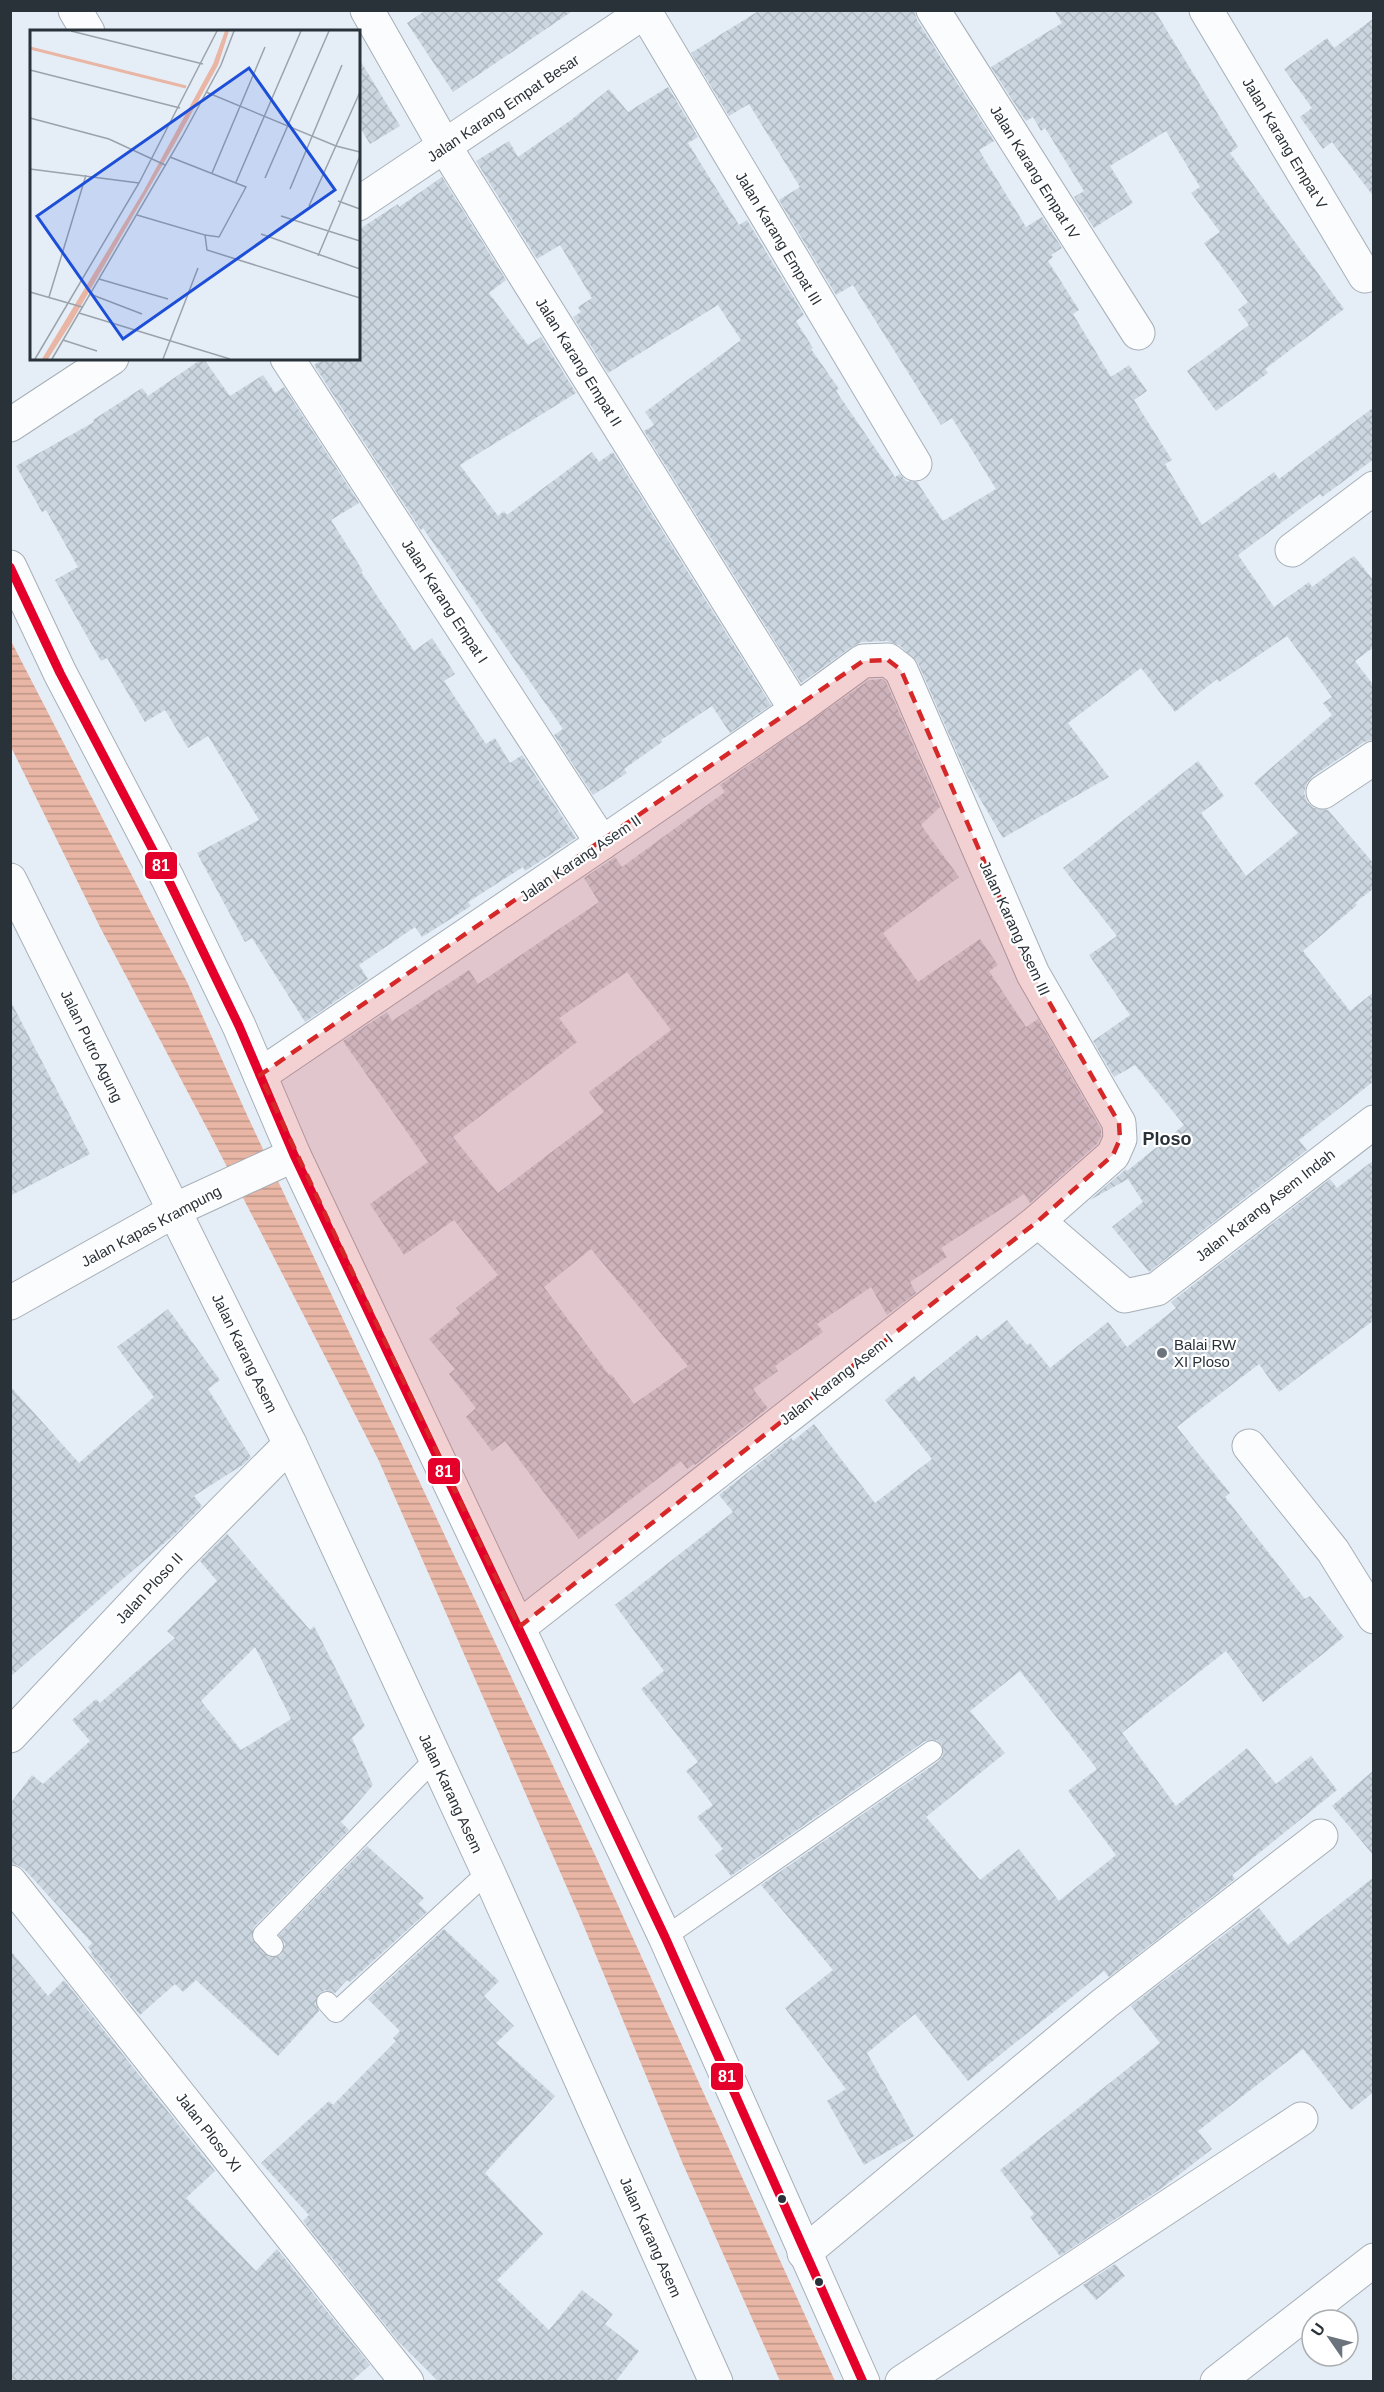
<svg xmlns="http://www.w3.org/2000/svg" width="1384" height="2392" viewBox="0 0 1384 2392" font-family="Helvetica,sans-serif">
<style>
.water{fill:url(#water-rules)}
.building{fill:url(#building-cross-hatch);fill-rule:evenodd}
.lines{fill:none;stroke-linecap:round;stroke-linejoin:round}
.service-casing{stroke:#a7afb7;stroke-width:22}
.minor-casing{stroke:#a7afb7;stroke-width:35}
.primary-casing{stroke:#a7afb7;stroke-width:35}
.service{stroke:#fbfcfe;stroke-width:20}
.minor{stroke:#fbfcfe;stroke-width:33}
.primary{stroke:#fbfcfe;stroke-width:33}
.bus-1-casing{stroke:#fff;stroke-width:14}
.bus-1{stroke:#e4002b;stroke-width:9}
.marked{fill:#d62828;fill-opacity:0.2;stroke:#d62828;stroke-width:4.5;stroke-dasharray:12 8;stroke-linejoin:round}
.poi-dot{fill:#6b737c;stroke:#fff;stroke-width:2}
.bus-dot{fill:#293139;stroke:#fff;stroke-width:2}
.labels{text-anchor:middle;dominant-baseline:central;stroke-width:4.5;stroke-linejoin:round;paint-order:stroke}
.street-label{font-size:15px;fill:#293139;stroke:#fff}
.poi-label{font-size:15px;fill:#293139;stroke:#fff;text-anchor:start}
.quarter-label{font-size:18px;font-weight:bold;fill:#293139;stroke:#fff}
.inset-river{fill:none;stroke:#e9b6a5;stroke-width:3}
.inset-road{fill:none;stroke:#9aa2ab;stroke-width:1.5}
.view{fill:#1d4ed8;fill-opacity:0.15;stroke:#1d4ed8;stroke-width:3}
.inset-edge{fill:none;stroke:#293139;stroke-width:3}
.line-badge{stroke:#fff;stroke-width:2}
.badge-label{font-size:16px;text-anchor:middle;font-weight:bold;fill:#fff}
</style>
<defs>
<pattern id="water-rules" width="6" height="5" patternUnits="userSpaceOnUse" patternTransform="scale(1.5)"><rect width="6" height="5" fill="#e9b6a5"/><path d="M0 2.5h6" fill="none" stroke="#bd9587"/></pattern>
<pattern id="building-cross-hatch" width="8" height="8" patternUnits="userSpaceOnUse" patternTransform="scale(1.5)"><rect width="8" height="8" fill="#cbd6e0"/><path d="M0 0l8 8M0 8l8-8" fill="none" stroke="#aeb8c1"/></pattern>
</defs>
<rect width="100%" height="100%" fill="#e5eef7"/>
<!-- water -->
<path class="water" d="M10,639L188,984L247,1115L596,1857L835,2381H780L682,2162L580,1917L378,1459L209,1132L101,929L11,747Z"/>
<!-- building -->
<g class="building">
<path d="M426,10H574L453,92L407,23Z"/>
<path d="M760,10H914L917,20L994,141L979,150L1026,227L1042,217L1062,248L1051,255L1053,257L1048,261L1079,310L1073,314L1111,377L1129,365L1147,391L1134,400L1172,460L1165,464L1202,525L1274,472L1279,479L1374,407V459L1322,497L1320,494L1238,555L1274,607L1309,582L1312,587L1354,556L1374,581V647L1355,661L1374,686V739L1364,742L1313,776L1307,783L1304,793L1307,802L1314,808L1328,810L1374,864V888L1355,903L1357,905L1303,951L1350,1011L1374,992V1081L1299,1140L1307,1150L1149,1272L1112,1227L1143,1202L1128,1179L1090,1200L1126,1169L1127,1171L1184,1125L1135,1065L1114,1077L1093,1041L1130,1015L1089,955L1117,936L1063,868L1198,761L1224,796L1201,813L1246,876L1298,833L1254,783L1332,715L1323,703L1332,697L1287,636L1219,682L1217,679L1175,712L1141,668L1068,723L1109,777L1003,838L969,780L918,663L899,645L887,641L862,642L853,646L801,683L644,431L654,425L645,412L741,340L718,305L608,373L573,317L581,312L578,307L592,298L560,245L537,259L476,161L509,141L518,157L571,120L609,89L628,112L668,87L698,137L688,143L739,225L747,220L804,315L796,321L813,348L811,349L839,389L836,391L895,477L900,474L906,481L917,482L943,521L996,489L952,418L941,425L853,285L836,295L779,200L800,187L749,104L729,116L691,53Z"/>
<path d="M1054,10L1155,11L1238,147L1230,153L1344,309L1265,369L1268,373L1216,411L1187,371L1249,325L1238,310L1248,302L1204,243L1220,232L1191,193L1200,187L1166,131L1110,166L1133,203L1094,228L1074,197L1084,191L1045,128L1041,131L1033,117L1026,121L991,67L1062,23Z"/>
<path d="M1374,18V197L1332,142L1323,149L1300,117L1312,108L1284,69L1327,38L1334,48Z"/>
<path d="M358,57L400,126L370,144L358,124Z"/>
<path d="M442,177L506,280L489,293L528,345L541,337L576,393L460,465L498,516L504,511L507,515L592,452L599,462L613,452L771,705L730,733L712,706L661,740L662,742L624,769L627,773L593,795L554,735L563,729L423,528L421,530L314,365L324,358H358V230L398,204L399,207Z"/>
<path d="M203,358L230,396L263,375L275,393L284,387L359,503L331,520L363,571L361,572L414,651L432,638L455,674L444,681L486,744L495,738L510,763L522,755L576,838L525,871L523,867L468,902L471,906L422,937L415,927L359,965L368,979L305,1022L252,938L245,942L197,853L259,820L208,736L188,748L165,710L145,722L107,658L101,661L55,580L78,567L46,510L42,512L16,466L94,422L93,420L142,388L148,396Z"/>
<path d="M882,679L886,682L940,807L921,825L959,877L883,933L918,982L980,939L998,965L989,971L1026,1027L1038,1019L1101,1129V1136L1097,1144L1030,1203L1024,1194L941,1248L947,1257L910,1282L916,1293L887,1315L871,1287L817,1324L823,1332L775,1366L778,1371L753,1389L768,1408L695,1465L694,1464L687,1469L681,1461L579,1539L505,1441L492,1451L466,1417L476,1408L449,1374L455,1369L429,1339L460,1313L456,1308L498,1275L454,1220L404,1255L370,1204L428,1162L343,1041L387,1012L392,1021L469,970L478,984L599,902L584,878L615,857L622,867L725,792L720,785L869,680ZM627,972L671,1030L589,1092L604,1112L498,1193L453,1137L577,1042L559,1018ZM591,1249L688,1366L634,1404L611,1374L609,1375L544,1287Z"/>
<path d="M10,1000L90,1154L10,1196Z"/>
<path d="M1374,1160V1320L1279,1392L1259,1364L1177,1427L1230,1493L1225,1497L1305,1599L1310,1596L1344,1637L1263,1702L1226,1651L1122,1733L1176,1806L1247,1748L1276,1784L1311,1756L1337,1790L1232,1875L1235,1879L1109,1977L1104,1971L968,2081L915,2014L867,2053L914,2136L864,2165L827,2101L846,2089L785,2008L833,1970L761,1885L939,1761L943,1756L942,1745L937,1740L925,1741L731,1876L715,1855L723,1849L697,1817L713,1805L686,1771L698,1762L641,1689L664,1671L615,1605L733,1512L719,1495L791,1438L793,1441L814,1424L875,1503L932,1459L885,1400L914,1376L919,1382L977,1335L981,1340L1007,1320L1027,1345L1030,1343L1050,1368L1108,1322L1127,1347L1176,1308L1171,1302L1330,1179L1337,1188ZM1020,1671L1097,1769L1068,1791L1116,1855L1059,1901L1019,1849L980,1880L926,1817L1005,1753L970,1711Z"/>
<path d="M168,1309L220,1380L208,1389L251,1457L244,1464L194,1496L202,1506L176,1533L10,1677V1386L79,1463L154,1397L117,1347Z"/>
<path d="M227,1534L310,1630L314,1626L365,1726L352,1738L373,1785L341,1822L349,1830L254,1927L252,1938L269,1957L281,1955L285,1944L279,1935L367,1846L424,1898L418,1904L427,1912L350,1982L347,1980L335,1993L325,1990L319,1994L315,2004L319,2011L278,2056L196,1980L183,1992L175,1984L140,2015L91,1954L92,1952L88,1947L92,1943L25,1870L17,1865L10,1864V1804L32,1775L43,1784L90,1741L72,1720L96,1699L100,1703L175,1638L167,1631L217,1581L200,1561ZM255,1647L291,1719L241,1750L201,1701Z"/>
<path d="M1374,1770V1856L1332,1806Z"/>
<path d="M1374,1877V2092L1351,2110L1303,2049L1198,2131L1212,2149L1162,2188L1060,2256L1030,2217L1034,2214L1000,2170L1160,2043L1131,2006L1259,1908L1288,1945Z"/>
<path d="M444,1929L499,1981L484,1996L514,2026L496,2043L555,2096L485,2173L543,2234L497,2280L549,2330L582,2290L613,2314L605,2324L639,2351L615,2382H439L398,2341L303,2221L309,2215L261,2163L329,2101L333,2105L396,2041L393,2038L400,2031L368,1999Z"/>
<path d="M10,1950L48,1996L64,1980L215,2171L186,2198L256,2271L277,2249L370,2365L351,2382H10Z"/>
<path d="M1115,2264L1125,2276L1096,2300L1083,2285Z"/>
</g>
<g class="lines">
<!-- service casing -->
<g class="service-casing">
<g id="service">
<path d="M665,1937L932,1751"/>
<path d="M273,1946L263,1935L435,1759"/>
<path d="M327,2002L336,2012L488,1872"/>
</g>
</g>
<!-- minor casing -->
<g class="minor-casing">
<g id="minor">
<path d="M75,10L88,32"/>
<path d="M367,10L445,147L796,710"/>
<path d="M644,10L915,464"/>
<path d="M933,10L1138,333"/>
<path d="M1206,10L1365,276"/>
<path d="M358,204L647,10"/>
<path d="M287,358L602,843"/>
<path d="M10,425L112,358"/>
<path d="M1292,550L1374,488"/>
<path d="M1323,792L1374,758"/>
<path d="M260,1075L602,843L796,710L863,661L888,660L901,670L1033,974L1119,1123L1120,1139L1113,1155L1038,1221"/>
<path d="M1249,1446L1333,1551L1374,1617"/>
<path d="M519,1627L1038,1221L1125,1296L1157,1289L1374,1122"/>
<path d="M10,1736L176,1559L290,1444"/>
<path d="M10,1882L407,2382"/>
<path d="M804,2253L1105,2003L1321,1836"/>
<path d="M902,2382L1301,2119"/>
<path d="M1217,2382L1374,2260"/>
</g>
</g>
<!-- primary casing -->
<g class="primary-casing">
<g id="primary">
<path d="M10,567L60,673L168,879L239,1026L294,1155L665,1937L863,2382"/>
<path d="M10,880L290,1444L488,1872L716,2382"/>
<path d="M10,1303L183,1206L294,1155"/>
</g>
</g>
<!-- service -->
<use href="#service" class="service"/>
<!-- minor -->
<use href="#minor" class="minor"/>
<!-- primary -->
<use href="#primary" class="primary"/>
<!-- bus-1 casing -->
<g class="bus-1-casing">
<path id="bus-1" d="M10,567L60,673L168,879L239,1026L294,1155L665,1937L863,2382"/>
</g>
<!-- bus-1 -->
<use href="#bus-1" class="bus-1"/>
</g>
<!-- marked area -->
<path class="marked" d="M888,660L901,670L1033,974L1119,1123L1120,1139L1113,1155L1038,1221L519,1627L260,1075L863,661Z"/>
<!-- markers -->
<circle class="poi-dot" cx="1162" cy="1353" r="6"/>
<g class="bus-dot">
<circle cx="782" cy="2199" r="5"/>
<circle cx="819" cy="2282" r="5"/>
</g>
<g class="labels">
<!-- street labels -->
<g class="street-label">
<text transform="translate(503 108) rotate(-34)">Jalan Karang Empat Besar</text>
<text transform="translate(1285 143) rotate(59)">Jalan Karang Empat V</text>
<text transform="translate(1035 172) rotate(58)">Jalan Karang Empat IV</text>
<text transform="translate(779 238) rotate(59)">Jalan Karang Empat III</text>
<text transform="translate(579 362) rotate(58)">Jalan Karang Empat II</text>
<text transform="translate(445 601) rotate(57)">Jalan Karang Empat I</text>
<text transform="translate(580 858) rotate(-34)">Jalan Karang Asem II</text>
<text transform="translate(1015 928) rotate(65)">Jalan Karang Asem III</text>
<text transform="translate(92 1046) rotate(64)">Jalan Putro Agung</text>
<text transform="translate(1265 1205) rotate(-38)">Jalan Karang Asem Indah</text>
<text transform="translate(151 1226) rotate(-28)">Jalan Kapas Krampung</text>
<text transform="translate(245 1353) rotate(64)">Jalan Karang Asem</text>
<text transform="translate(836 1379) rotate(-38)">Jalan Karang Asem I</text>
<text transform="translate(149 1588) rotate(-47)">Jalan Ploso II</text>
<text transform="translate(451 1793) rotate(65)">Jalan Karang Asem</text>
<text transform="translate(209 2132) rotate(52)">Jalan Ploso XI</text>
<text transform="translate(651 2237) rotate(66)">Jalan Karang Asem</text>
</g>
<!-- poi labels -->
<g class="poi-label">
<text x="1174" y="1344">Balai RW<tspan x="1174" dy="17">XI Ploso</tspan></text>
</g>
<!-- quarter labels -->
<g class="quarter-label">
<text x="1167" y="1139">Ploso</text>
</g>
</g>
<!-- overview -->
<g transform="translate(30 30)">
<rect width="330" height="330" fill="#e5eef7"/>
<path d="M195,1H199L188,35L144,115L41,293L18,329H12L113,162L183,34Z" fill="#e9b6a5"/>
<path class="inset-river" d="M0,18L156,57"/>
<path class="inset-road" d="M41,1L173,34M0,40L150,78M176,62L306,116L330,122M0,88L79,109L135,135M140,127L216,157L189,207L175,205M0,139L109,153M182,143L235,17M235,148L299,1M206,152L271,1M260,159L312,35M308,171L330,179M279,176L330,62M107,185L175,205L177,220L330,268M251,186L330,211M231,204L330,239M288,226L330,126M69,249L138,269M0,262L52,277M60,264L112,284M19,267L56,145M49,283L200,329M33,310L67,321M5,329L109,153L187,1M22,329L152,107L191,35L204,1M133,329L168,238"/>
<path class="view" d="M219,38L305,160L93,309L7,186Z"/>
<rect width="330" height="330" class="inset-edge"/>
</g>
<g class="line-badge">
<rect x="144" y="851" width="34" height="29" rx="6" fill="#e4002b"/>
<rect x="427" y="1457" width="34" height="28" rx="6" fill="#e4002b"/>
<rect x="710" y="2062" width="34" height="29" rx="6" fill="#e4002b"/>
</g>
<g class="badge-label">
<text x="161" y="871">81</text>
<text x="444" y="1477">81</text>
<text x="727" y="2082">81</text>
</g>
<!-- border -->
<rect width="1384" height="2392" fill="none" stroke="#293139" stroke-width="24"/>
<!-- north arrow -->
<g transform="translate(1330 2338) rotate(305)"><circle r="28" fill="#ffffff" stroke="#a9adb0" stroke-width="1.5"/>
<path d="M0-4.5L10 22L0 15L-10 22Z" fill="#6b737c"/>
<text y="-9" font-size="16" font-weight="bold" text-anchor="middle" fill="#293139">U</text>
</g>
</svg>
